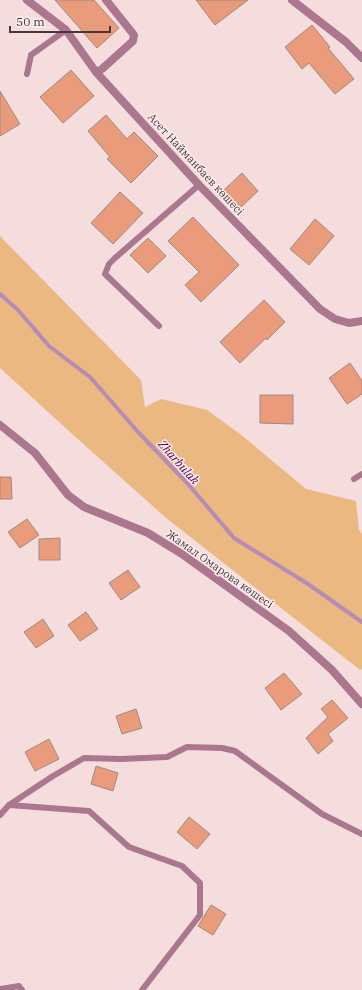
<svg xmlns="http://www.w3.org/2000/svg" width="362" height="990" viewBox="0 0 362 990" font-family="'IBM Plex Serif',serif">
<style>
.green{fill:#eab880}
.lines{fill:none;stroke-linecap:round;stroke-linejoin:round}
.stream{stroke:#b68cb7;stroke-width:4}
.building{fill:#e99b7c;stroke:#9d8a82}
.lane{stroke:#ab778f;stroke-width:6}
.street{stroke:#ab778f;stroke-width:8}
.labels{text-anchor:middle;dominant-baseline:central;stroke-width:3;stroke-linejoin:round;paint-order:stroke}
.street-label{font-size:11px;fill:#43393a;stroke:#ffecec}
.water-label{font-size:12px;font-style:italic;fill:#4a0450;stroke:#ffecec}
</style>
<rect width="100%" height="100%" fill="#f5ddde"/>
<!-- green -->
<path class="green" d="M0,236L141,380L145,407L161,399L207,410L244,437L306,489L356,501L359,530L362,534V669L360,670L165,517L71,433L0,368Z"/>
<g class="lines">
<!-- stream -->
<path class="stream" d="M0,294L18,310L49,346L90,377L138,432L188,484L234,538L308,584L362,622"/>
</g>
<!-- building -->
<g class="building">
<path d="M55,0H94L119,28L97,48Z"/>
<path d="M196,0H248L215,25Z"/>
<path d="M312,25L330,47L328,48L354,79L335,94L309,63L302,69L285,47Z"/>
<path d="M71,70L94,96L63,123L40,97Z"/>
<path d="M0,91L20,124L0,136Z"/>
<path d="M106,115L127,139L134,132L158,156L131,183L107,159L110,157L88,131Z"/>
<path d="M242,173L258,191L240,208L224,190Z"/>
<path d="M120,192L143,213L113,244L91,223Z"/>
<path d="M193,217L239,265L201,302L185,285L199,272L168,241Z"/>
<path d="M315,219L334,236L309,265L290,249Z"/>
<path d="M148,238L166,256L148,273L130,255Z"/>
<path d="M264,300L285,322L267,340L266,338L240,363L220,342Z"/>
<path d="M350,363L362,381V394L347,404L329,378Z"/>
<path d="M260,395H293V424L260,423Z"/>
<path d="M0,477H11L12,499H0Z"/>
<path d="M27,519L39,535L20,548L8,532Z"/>
<path d="M60,538V560H39V539Z"/>
<path d="M128,570L140,587L121,600L109,583Z"/>
<path d="M86,612L98,629L80,641L68,625Z"/>
<path d="M43,619L54,636L36,648L24,632Z"/>
<path d="M284,673L302,694L281,710L265,688Z"/>
<path d="M332,700L348,718L328,734L333,741L318,754L306,738L328,717L321,709Z"/>
<path d="M136,709L142,728L122,734L116,716Z"/>
<path d="M49,739L59,759L35,771L25,752Z"/>
<path d="M96,766L118,773L113,791L91,784Z"/>
<path d="M189,817L210,834L197,849L177,832Z"/>
<path d="M211,905L226,914L213,935L198,926Z"/>
</g>
<g class="lines">
<!-- lane -->
<g class="lane">
<path d="M27,74L31,55L66,30"/>
<path d="M159,326L105,274L109,264L115,258L199,185"/>
<path d="M354,479L362,474"/>
<path d="M9,805L89,811L129,847L182,866L200,883V915L142,990"/>
<path d="M0,815L9,805L53,776L84,758L121,759L167,757L187,747L222,748L235,751L322,814L362,834"/>
<path d="M0,989L19,986L22,990"/>
</g>
<!-- street -->
<g class="street">
<path d="M27,0L66,30L96,72L199,185L320,309L335,319L349,323L362,321"/>
<path d="M292,0L346,42L362,58"/>
<path d="M96,72L102,69L133,41L134,35L106,0"/>
<path d="M0,425L35,453L68,495L84,507L148,533L182,554L289,631L332,670L362,704"/>
</g>
</g>
<g class="labels">
<!-- street labels -->
<g class="street-label">
<text transform="translate(196 164) rotate(47)">Асет Найманбаев көшесі</text>
<text transform="translate(220 569) rotate(35)">Жамал Омарова көшесі</text>
</g>
<!-- water labels -->
<g class="water-label">
<text transform="translate(179 462) rotate(48)">Zharbulak</text>
</g>
</g>
<!-- scale -->
<path d="M10 26v6h100v-6" fill="none" stroke="#43393a" stroke-width="2"/>
<text x="16" y="26" font-size="12" fill="#43393a" stroke="#ffecec" stroke-width="3" paint-order="stroke">50 m</text>
</svg>
